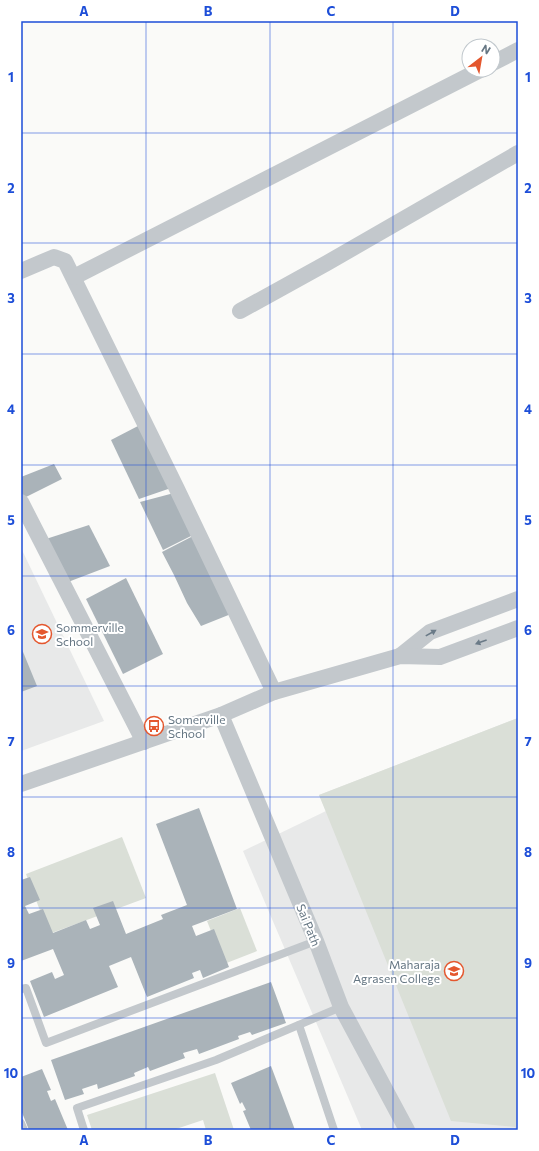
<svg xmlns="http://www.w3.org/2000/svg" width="539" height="1151" viewBox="0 0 539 1151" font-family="Commissioner,sans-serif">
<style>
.built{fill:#e8e9e9}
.green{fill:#dadfd7}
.building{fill:#aab3b9}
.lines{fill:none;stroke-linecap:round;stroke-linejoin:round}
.lane{stroke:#c3c8cc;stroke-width:8}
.street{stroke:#c3c8cc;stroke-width:16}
.oneway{fill:#6a7a87}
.grid{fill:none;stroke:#1d4ed8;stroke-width:1;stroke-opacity:0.55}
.labels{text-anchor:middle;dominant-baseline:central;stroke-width:4;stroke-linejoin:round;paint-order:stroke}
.poi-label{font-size:12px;fill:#657683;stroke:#fff;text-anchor:start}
.street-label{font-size:12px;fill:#657683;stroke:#fff}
.neatline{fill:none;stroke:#1d4ed8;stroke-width:1.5}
.grid-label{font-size:13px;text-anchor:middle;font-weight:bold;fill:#1d4ed8}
</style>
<rect width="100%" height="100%" fill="#fafaf8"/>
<!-- built -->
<g class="built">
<path d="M21,548L104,721L21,751Z"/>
<path d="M518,718V1130H362L243,851L326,811L319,795Z"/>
</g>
<!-- green -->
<g class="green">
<path d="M518,718V1130H517L515,1127L451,1121L319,795Z"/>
<path d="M122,837L146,898L49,934L26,874Z"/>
<path d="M240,908L257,951L224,964L207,921Z"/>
<path d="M215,1073L234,1130H206L203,1120L173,1130H92L87,1115Z"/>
</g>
<!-- building -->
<g class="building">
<path d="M138,426L171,488L139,499L111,440Z"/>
<path d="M54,464L62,479L22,499L21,497V477Z"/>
<path d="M174,493L193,535L163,550L140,502Z"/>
<path d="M89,525L110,566L68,582L46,539Z"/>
<path d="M193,536L231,614L201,626L187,603L174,575L162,552Z"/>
<path d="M126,578L163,654L123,674L86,599Z"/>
<path d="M21,647L37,686L21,692Z"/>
<path d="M199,808L237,909L192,926L196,936L214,929L229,967L203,978L200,970L192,973L194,978L147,997L131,957L109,966L118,987L44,1017L30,981L52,972L55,979L64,975L53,949L21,961V880L30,877L40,900L25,906L29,914L43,909L53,933L86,920L90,929L100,925L93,908L113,901L126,934L163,919L161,915L187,905L156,824Z"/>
<path d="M271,982L286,1023L252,1035L250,1032L238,1036L239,1039L199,1054L197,1049L183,1053L185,1058L150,1071L148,1067L134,1073L135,1076L98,1089L97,1084L82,1089L84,1094L65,1100L51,1060Z"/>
<path d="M271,1066L295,1130H251L243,1111L246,1110L242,1102L240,1104L231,1083Z"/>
<path d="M42,1069L51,1090L47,1091L51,1101L55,1099L68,1130H29L21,1110V1077Z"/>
</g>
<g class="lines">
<!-- lane -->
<g class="lane">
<path d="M21,989L26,988L46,1043L316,941"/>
<path d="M299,1025L334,1130"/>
<path d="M21,1123L24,1130"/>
<path d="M84,1130L77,1108L216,1060L341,1007"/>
</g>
<!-- street -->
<g class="street">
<path d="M493,63L518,50"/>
<path d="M21,271L54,257L65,261L176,487L274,692"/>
<path d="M74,277L480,70"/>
<path d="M240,311L327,263L518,153"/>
<path d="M21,502L144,742"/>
<path d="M400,656L430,632L518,599"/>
<path d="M221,715L316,941L341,1007L407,1130"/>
<path d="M21,784L221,715L274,692L400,656L440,657L518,628"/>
</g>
</g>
<!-- one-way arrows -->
<defs><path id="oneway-solid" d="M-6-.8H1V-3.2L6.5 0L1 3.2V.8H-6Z"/></defs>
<g class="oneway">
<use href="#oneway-solid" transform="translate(431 633) rotate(-29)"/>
<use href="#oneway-solid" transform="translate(481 642) rotate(160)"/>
</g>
<!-- grid -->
<path class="grid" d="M146,21V1130M270,21V1130M393,21V1130M21,133H518M21,243H518M21,354H518M21,465H518M21,576H518M21,686H518M21,797H518M21,908H518M21,1018H518"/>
<!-- icons -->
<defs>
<g id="school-ring" transform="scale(1)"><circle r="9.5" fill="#fff" stroke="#e4572e" stroke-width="1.5"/><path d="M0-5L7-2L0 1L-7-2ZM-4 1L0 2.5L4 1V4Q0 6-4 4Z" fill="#e4572e"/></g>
<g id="bus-ring" transform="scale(1)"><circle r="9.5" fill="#fff" stroke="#e4572e" stroke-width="1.5"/><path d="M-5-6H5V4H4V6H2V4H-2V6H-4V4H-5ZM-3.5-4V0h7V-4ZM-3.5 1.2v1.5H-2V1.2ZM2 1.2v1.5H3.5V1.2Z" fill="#e4572e"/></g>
<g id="university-ring" transform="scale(1)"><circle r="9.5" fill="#fff" stroke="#e4572e" stroke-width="1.5"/><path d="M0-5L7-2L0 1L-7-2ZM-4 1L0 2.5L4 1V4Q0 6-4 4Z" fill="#e4572e"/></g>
</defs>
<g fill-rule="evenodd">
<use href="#school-ring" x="42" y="634"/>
<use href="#bus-ring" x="154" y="726"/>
<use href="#university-ring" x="454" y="971"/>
</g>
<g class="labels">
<!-- poi labels -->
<g class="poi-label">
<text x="56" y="627">Sommerville<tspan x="56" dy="14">School</tspan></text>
<text x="168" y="719">Somerville<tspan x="168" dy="14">School</tspan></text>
<text x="440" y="964" text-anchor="end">Maharaja<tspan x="440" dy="14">Agrasen College</tspan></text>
</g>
<!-- street labels -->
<g class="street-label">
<text transform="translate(309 925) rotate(68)">Sai Path</text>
</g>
</g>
<!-- border -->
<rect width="539" height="1151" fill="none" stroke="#ffffff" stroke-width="44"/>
<!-- north arrow -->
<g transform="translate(481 58) rotate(31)"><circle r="19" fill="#ffffff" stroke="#c1c8cd"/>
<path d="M0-3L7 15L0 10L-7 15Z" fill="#e4572e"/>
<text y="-6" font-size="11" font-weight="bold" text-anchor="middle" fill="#657683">N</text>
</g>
<rect x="22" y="22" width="495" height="1107" class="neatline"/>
<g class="grid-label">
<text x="84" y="16">A</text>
<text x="208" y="16">B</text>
<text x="331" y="16">C</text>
<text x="455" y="16">D</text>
<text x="11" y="82">1</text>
<text x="528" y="82">1</text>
<text x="11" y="193">2</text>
<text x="528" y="193">2</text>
<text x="11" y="303">3</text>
<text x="528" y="303">3</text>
<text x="11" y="414">4</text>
<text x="528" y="414">4</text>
<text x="11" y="525">5</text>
<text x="528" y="525">5</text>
<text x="11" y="635">6</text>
<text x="528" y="635">6</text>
<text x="11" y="746">7</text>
<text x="528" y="746">7</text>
<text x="11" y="857">8</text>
<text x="528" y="857">8</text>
<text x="11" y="968">9</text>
<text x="528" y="968">9</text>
<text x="11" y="1078">10</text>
<text x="528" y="1078">10</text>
<text x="84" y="1145">A</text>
<text x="208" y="1145">B</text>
<text x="331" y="1145">C</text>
<text x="455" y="1145">D</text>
</g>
</svg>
